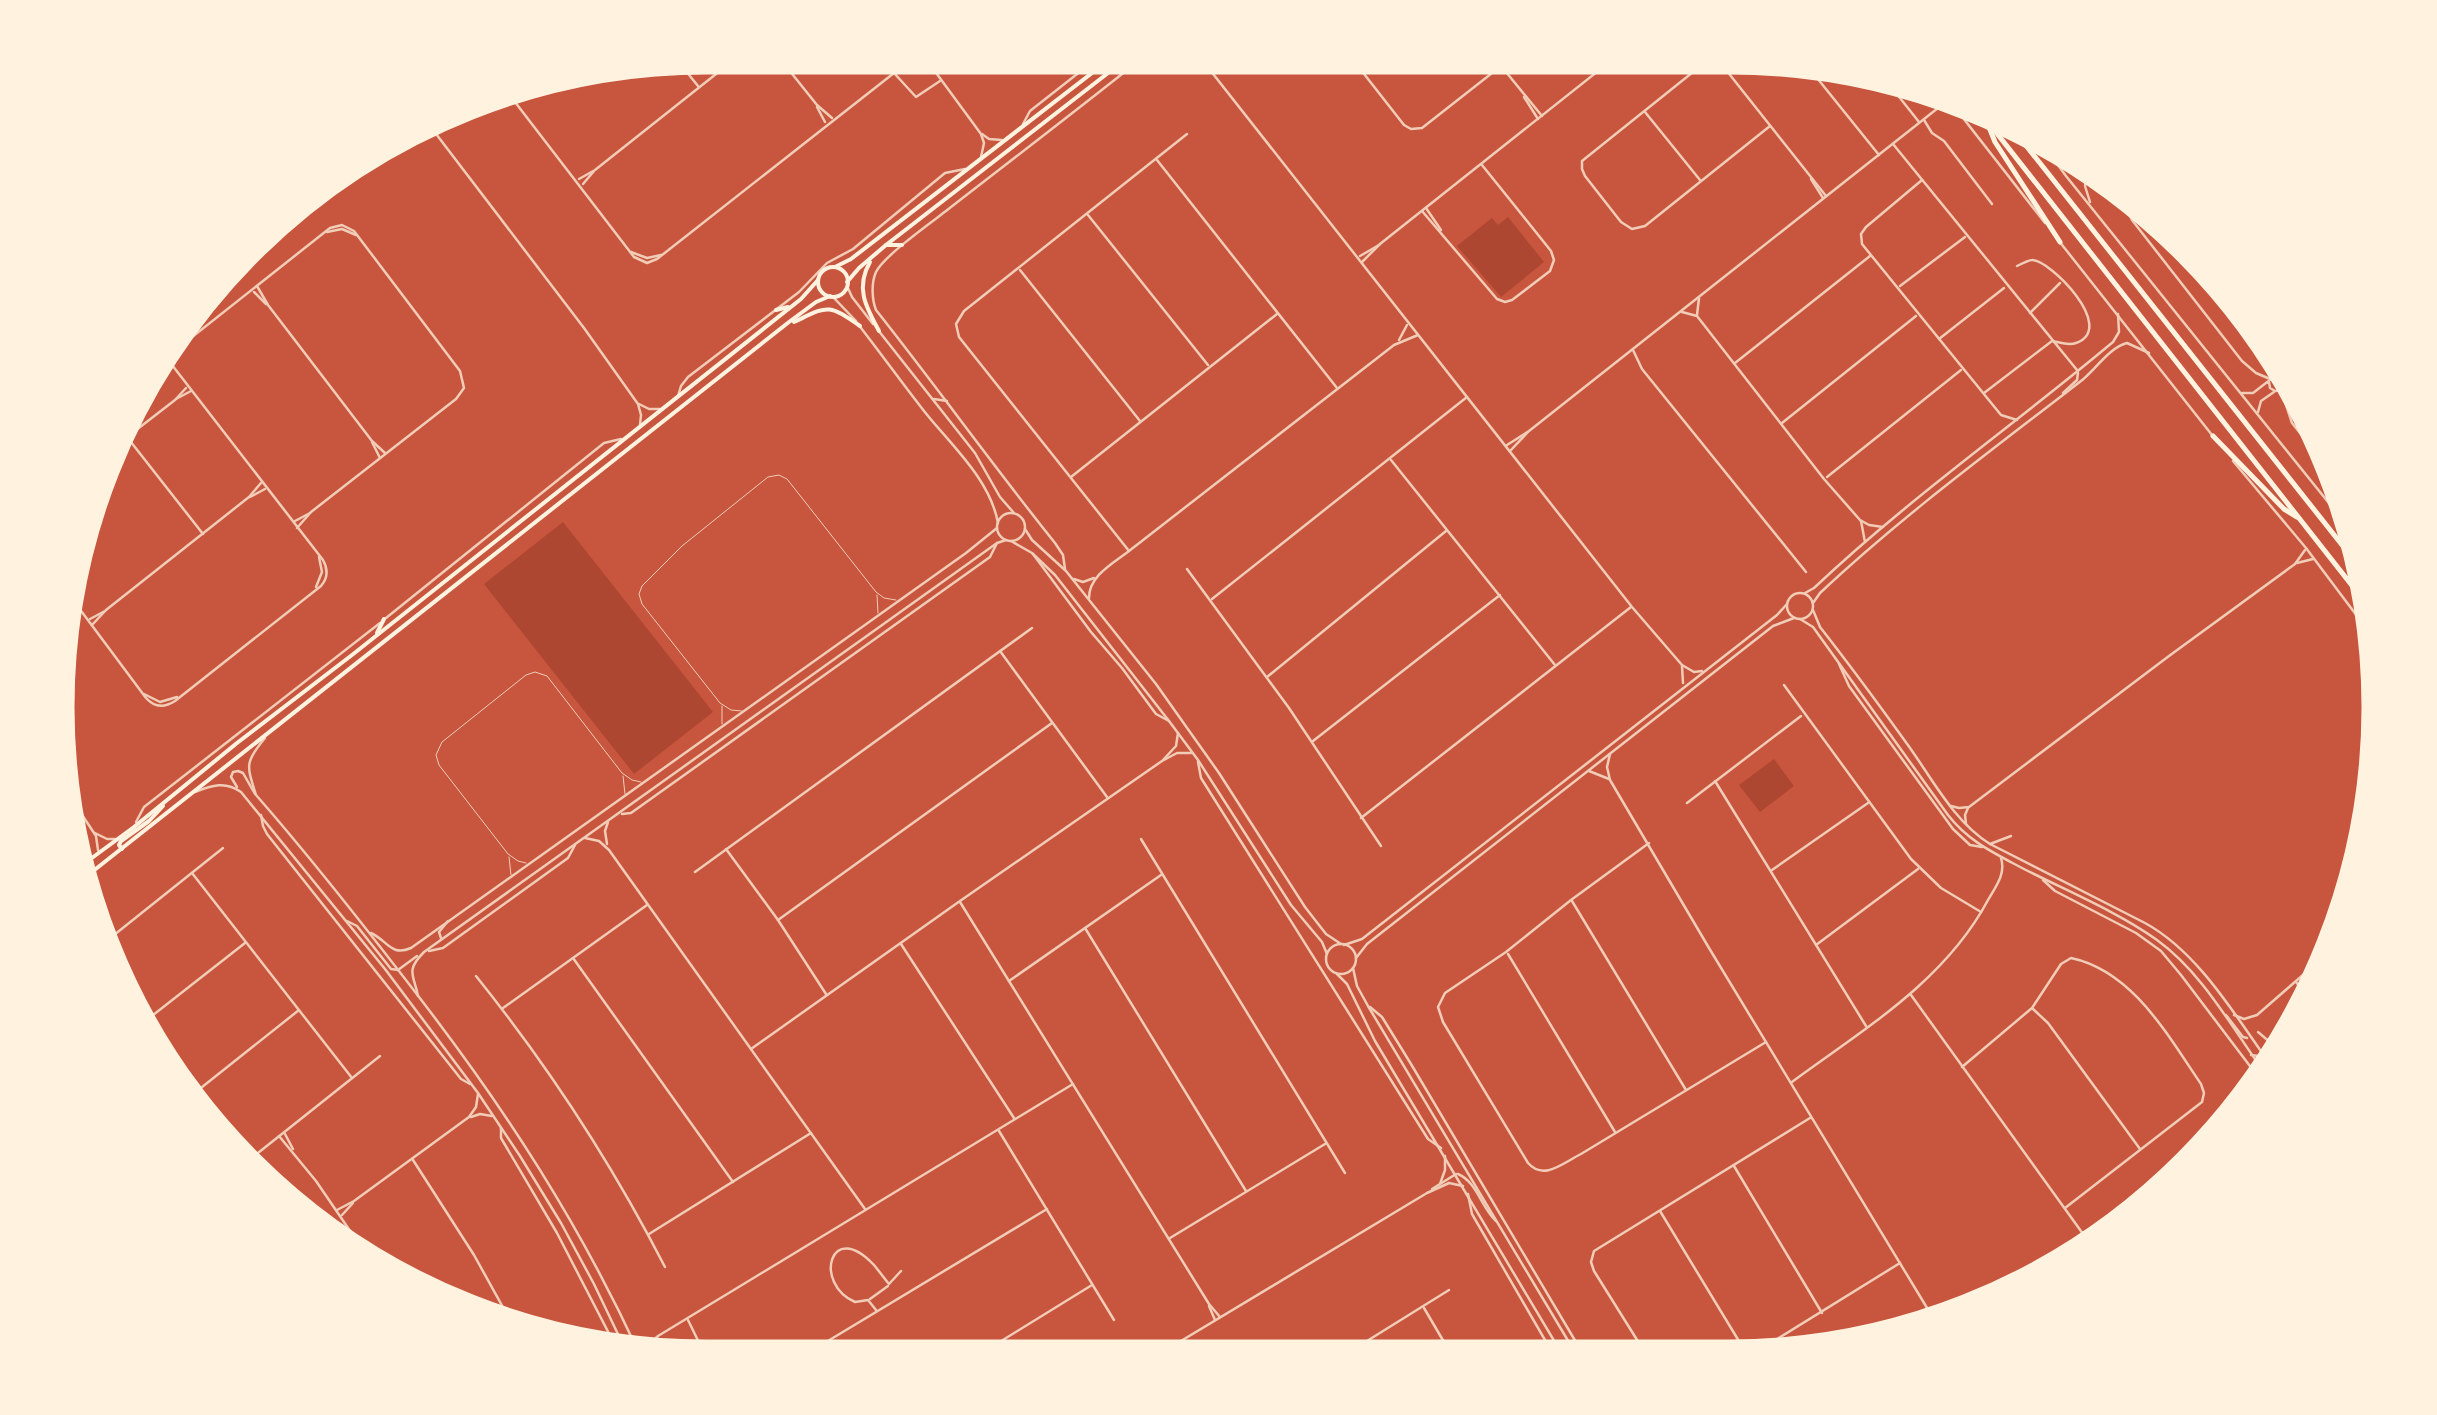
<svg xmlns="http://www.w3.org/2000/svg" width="2437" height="1415" viewBox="0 0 2437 1415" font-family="Cabin,sans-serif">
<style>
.green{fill:#ae4732}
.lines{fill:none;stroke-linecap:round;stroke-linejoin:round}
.service{stroke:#f1ccb7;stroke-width:1}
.minor{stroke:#f1ccb7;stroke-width:2.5}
.tertiary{stroke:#f1ccb7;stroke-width:2.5}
.secondary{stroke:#fff3e0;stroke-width:4}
.trunk{stroke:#fff3e0;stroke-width:5}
.rim{fill:none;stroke:#fff3e0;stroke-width:5}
</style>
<rect width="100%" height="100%" fill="#c8553d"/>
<!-- green -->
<g class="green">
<path d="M1508,217L1544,262L1501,297L1457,246L1492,218L1498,225Z"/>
<path d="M563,522L713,712L634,774L484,584Z"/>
<path d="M1774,759L1794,786L1760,812L1739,785Z"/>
</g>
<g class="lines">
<!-- service -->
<g class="service">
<path d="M877,595L878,613"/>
<path d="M722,706V724"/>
<path d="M742,711L731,710L720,703L642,604L639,594L642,586L682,546L768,477L779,475L787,479L876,592L884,598L896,600"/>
<path d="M623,776L625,794"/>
<path d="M509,857L511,875"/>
<path d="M526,863L518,861L508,854L439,765L436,755L442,742L526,675L535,672L547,676L622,773L632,780L641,782"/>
</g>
<!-- minor -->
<g class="minor">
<path d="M777,55L817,105L832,118"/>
<path d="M923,55L981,134L984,143L981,157"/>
<path d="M1199,56L1632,607L1682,665L1694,672L1702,671"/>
<path d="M1350,56L1404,125L1411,129L1422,128L1501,66"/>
<path d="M1493,56L1542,116"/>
<path d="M1713,56L1582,161V169L1585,176L1621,222L1632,229L1645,226L1770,126"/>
<path d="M1715,56L1826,196"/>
<path d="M677,60L698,86"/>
<path d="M1805,63L1879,155"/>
<path d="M903,64L918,55"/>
<path d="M894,73L916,97L940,81"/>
<path d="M1885,79L1919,122"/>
<path d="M511,87L515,102L634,257L647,263L657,259L894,73L910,55"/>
<path d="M515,87L518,101"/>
<path d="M1524,97L1538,119"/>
<path d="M817,107L825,122"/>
<path d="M1645,112L1700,180"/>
<path d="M1924,120L1932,133L1944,141L1992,204"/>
<path d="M1023,124L1030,111L1100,56"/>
<path d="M430,126L584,328L638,404L641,415L640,425"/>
<path d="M982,134L989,139L1002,140"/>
<path d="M1893,144L2077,370"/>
<path d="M1157,160L1337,388"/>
<path d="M579,179L595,170L740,55"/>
<path d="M1811,179L1823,198"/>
<path d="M1922,180L1866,227L1861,234L1862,244L2001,415L2017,420"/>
<path d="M583,184L594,171"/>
<path d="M2126,193V207L2132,220L2242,361L2256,373L2270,379"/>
<path d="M1426,208L1441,230"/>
<path d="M1422,211L1497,299L1505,302L1512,300L1550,271L1554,260L1551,251L1482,165"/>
<path d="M1088,215L1208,365"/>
<path d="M327,232L342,229L356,235"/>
<path d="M631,252L647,258L661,255"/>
<path d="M1360,256L1379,245"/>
<path d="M1362,262L1380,244L1617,56"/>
<path d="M1020,270L1140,421"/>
<path d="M257,286L268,305L372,441L385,453"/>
<path d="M1900,286L1965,237"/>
<path d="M254,292L266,304"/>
<path d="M1682,312L1697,316L1824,479L1860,520L1869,525L1883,527"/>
<path d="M2030,313L2060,283"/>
<path d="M1697,315L1699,298"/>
<path d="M1939,339L2004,288"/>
<path d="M1399,340L1407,325"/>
<path d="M1633,350L1642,369L1806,572"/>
<path d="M165,355L182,345L330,228L342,225L354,231L460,371L464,388L456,399L311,512L297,528"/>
<path d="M170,360L181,347"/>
<path d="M1735,363L1870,256"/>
<path d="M2281,390L2292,423L2340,483"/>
<path d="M1984,393L2052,341C2059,342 2068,346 2076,343C2118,328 2049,259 2032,260C2029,260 2019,265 2017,266"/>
<path d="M2063,393L2077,380L2078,373"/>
<path d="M2242,393H2253L2275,376L2281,378L2284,385L2281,390L2275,391L2270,388L2269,382"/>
<path d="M678,396L681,386L688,377L799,292L827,263L853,249L945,173L965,169"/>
<path d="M176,399L191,391"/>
<path d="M639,404L649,409H660"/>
<path d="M2258,412L2261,401L2274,392"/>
<path d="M1782,423L1916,316"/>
<path d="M127,437L203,534"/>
<path d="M122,441L175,400L186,388"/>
<path d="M372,442L380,458"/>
<path d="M1507,445L1529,431L1938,108L1952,105"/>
<path d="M1510,451L1528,432"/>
<path d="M1391,460L1555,665"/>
<path d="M1071,477L1277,314"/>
<path d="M1827,477L1961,370"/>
<path d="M250,497L265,489"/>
<path d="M295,521L310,513"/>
<path d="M1861,521L1865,542"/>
<path d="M1129,551L959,337L956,324L964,311L1187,134"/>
<path d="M1033,554L1091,632L1122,668L1156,714L1169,721"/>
<path d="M2297,563L2313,559"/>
<path d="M1065,569L1063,555L1055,543C994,467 937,387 876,310C872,300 871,283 876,272C884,256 929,224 946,211C1009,162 1073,113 1136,63L1141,56"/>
<path d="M1187,569L1289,708L1381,846"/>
<path d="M1074,579L1083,582L1094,578"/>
<path d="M316,587L322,572L319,557"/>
<circle cx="1800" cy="606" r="13"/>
<path d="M1805,593L1814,588C1908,499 2014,425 2113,342L2119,332L2118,314"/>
<path d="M70,596L146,698C154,707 164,708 175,701L321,586C328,578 328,569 323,560L162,352"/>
<path d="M1089,598C1089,576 1112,564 1129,551L1394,345L1418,335"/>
<path d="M1212,599L1467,397"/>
<path d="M1813,603L1820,593C1902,516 1992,450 2081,381C2095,370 2110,347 2127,343L2149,353"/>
<path d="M386,618L604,443L621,439"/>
<path d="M90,619L105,611"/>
<path d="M92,625L106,610L249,497L261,483"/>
<path d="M1000,651L1107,797"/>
<path d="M1839,664L1849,686L1953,829L1970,845L1982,847"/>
<path d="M1682,666L1683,683"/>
<path d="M1267,677L1446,531"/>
<path d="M1784,685L1911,859L1941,888L1981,912"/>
<path d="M144,694L160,702L177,697"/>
<path d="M1313,741L1500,595"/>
<path d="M1610,754L1607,767L1610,780L1709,948L1938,1326"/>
<path d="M1163,760L1176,746L1178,733"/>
<path d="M1198,762L1201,778L1428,1139L1441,1148"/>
<path d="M1589,771L1609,779"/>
<path d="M1715,781L1866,1026"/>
<path d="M69,795L96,836L98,850"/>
<path d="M1687,803L1801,716"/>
<path d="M1951,806L1959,808L1969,807L2169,656L2295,564L2305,550"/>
<path d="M622,814L631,813L990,557L997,543"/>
<path d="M261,815L263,826L267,834L461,1079L470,1084"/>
<path d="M1361,818L1631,607"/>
<path d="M136,822L144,807L380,623"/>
<path d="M1966,824L1965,815L1968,808"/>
<path d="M95,833L107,839H115"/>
<path d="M585,838L599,841L609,850L865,1209"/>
<path d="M1141,839L1345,1173"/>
<path d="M1649,843L1571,900L1506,952L1445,993L1438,1007L1443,1022L1528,1163C1544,1181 1563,1163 1581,1154L1766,1042"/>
<path d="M607,844L605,831L608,822"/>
<path d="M726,849L778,920L826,994"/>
<path d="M1772,870L1868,803"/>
<path d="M695,872L1032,628"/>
<path d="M192,873L352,1078"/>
<path d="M2043,880L2055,891L2136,933L2161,951L2181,975L2262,1082"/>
<path d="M1572,901L1686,1090"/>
<path d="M960,902L1209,1304L1220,1317"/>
<path d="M778,920L1052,723"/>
<path d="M1085,928L1246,1191"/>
<path d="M104,943L223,848"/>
<path d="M901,944L1014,1118"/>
<path d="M1344,945L1362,939L1777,615L1787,604"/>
<path d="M1816,945L1918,869"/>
<path d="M429,951L443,948L568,858L575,845"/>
<path d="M1508,954L1615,1132"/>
<path d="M573,958L733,1182"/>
<path d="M1356,958L1367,944L1773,626L1794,618"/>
<path d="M476,976C549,1067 612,1164 665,1267"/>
<path d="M1009,981L1161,875"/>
<path d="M2296,982L2310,1000"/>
<path d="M1911,995L2091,1245"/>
<path d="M136,1005L200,1087"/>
<path d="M1370,1007L1382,1017L1411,1064L1586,1359"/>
<path d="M2295,1007L2301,1016"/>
<path d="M503,1008L647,905"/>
<path d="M2033,1009L2048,1023L2140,1149"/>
<path d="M2234,1015L2244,1019L2257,1015L2335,947"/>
<path d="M148,1019L245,943"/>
<path d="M2258,1032L2271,1043"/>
<path d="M751,1049L960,901L1162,761L1177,753H1191"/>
<path d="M2280,1056L2273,1045V1042L2298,1021"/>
<path d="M1962,1067L2032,1008L2061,964L2071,958C2133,971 2168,1036 2201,1084L2204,1093L2202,1102L2065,1208"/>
<path d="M1792,1082C1864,1029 1945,981 1988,900C1996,886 2006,874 2001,858"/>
<path d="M187,1099L299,1010"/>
<path d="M471,1117L480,1114L492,1116"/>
<path d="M501,1128V1138L557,1233L617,1349"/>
<path d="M999,1131L1114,1320"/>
<path d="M285,1134L293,1149"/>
<path d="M279,1136L316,1181L372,1263"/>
<path d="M249,1160L380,1056"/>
<path d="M413,1160L474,1255L515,1329"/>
<path d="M1734,1166L1822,1313"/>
<path d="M1432,1189L1456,1174"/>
<path d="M1468,1194L1472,1214L1556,1359"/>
<path d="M337,1210L354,1201L469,1117L476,1107L478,1094"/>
<path d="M1660,1211L1748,1356"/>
<path d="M342,1215L353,1203"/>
<path d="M649,1234L811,1133"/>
<path d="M1170,1238L1325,1144"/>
<path d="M2046,1277L2089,1246"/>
<path d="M870,1299L888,1286"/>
<path d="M1209,1306L1215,1320"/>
<path d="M1424,1308L1454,1359"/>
<path d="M876,1310L868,1300L855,1302C813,1284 830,1218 874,1265C879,1271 884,1278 889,1284L901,1271"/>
<path d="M688,1320L707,1359"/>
<path d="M631,1336L643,1340L652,1339"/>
<path d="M557,1337L563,1334"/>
<path d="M643,1354L646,1347L658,1336L1073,1084"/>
<path d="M798,1359L1047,1209"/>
<path d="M972,1359L1092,1285"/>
<path d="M1151,1359L1427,1193L1449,1183L1463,1186"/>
<path d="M1338,1359L1449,1290"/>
<path d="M1649,1359L1594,1271L1591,1262L1594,1251L1810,1118"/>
<path d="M1745,1359L1900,1263"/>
</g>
<!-- tertiary -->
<g class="tertiary">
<path d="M1942,91L2045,223"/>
<path d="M2039,139L2066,176L2357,538"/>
<path d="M2042,140L2059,148"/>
<path d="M2070,154L2065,160L2069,168L2076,169L2085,162"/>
<path d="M2088,163L2085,186L2090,202"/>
<path d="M2059,241L2212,435"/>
<path d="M847,286L852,297L873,324"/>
<path d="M833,297L856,321"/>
<path d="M861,328C882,355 902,383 924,411C950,444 990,479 998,523"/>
<path d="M878,330L975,453L1000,497L1014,513"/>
<path d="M934,399L947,401"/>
<path d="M2233,461L2306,548L2375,640"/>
<circle cx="1011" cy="527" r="14"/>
<path d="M1025,529L1032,540L1066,571L1156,684L1219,773L1305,907L1326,934L1341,944"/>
<path d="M1011,541L1032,553L1055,575L1169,721L1198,760L1291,905L1322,942L1327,954"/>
<path d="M1813,610L1820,627C1849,664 1877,702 1905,741C1931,776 1952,820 1990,844L2145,923C2200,953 2237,1019 2273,1068"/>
<path d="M1800,619L1813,627L1948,815C1968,841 1994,853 2022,868C2065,890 2118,912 2157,940C2204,974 2233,1030 2267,1076"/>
<path d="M265,738C244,763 247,766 256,795C313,860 366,928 419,997C506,1110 579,1223 639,1353"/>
<path d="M237,787L231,777L233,772L238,771L243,773L255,794"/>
<path d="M195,792C212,785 226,781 241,792L385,969L478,1093L520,1156L561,1223L594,1284L626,1351"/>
<path d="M1990,844L2011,836"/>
<path d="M347,921L357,926L391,969L398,970L417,956"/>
<path d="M371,933C387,940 391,957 411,948L966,553L997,528"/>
<path d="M441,938L439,932L448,921"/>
<circle cx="1341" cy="959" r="15"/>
<path d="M1353,968L1357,986L1368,1006L1579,1359"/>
<path d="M1337,974L1347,984L1375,1041L1565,1359"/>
<path d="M418,996C414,975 405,971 424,952L997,543L1006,540"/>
<path d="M2226,1015L2243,1037L2247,1038"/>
<path d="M2251,1055L2259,1056L2271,1072"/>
<path d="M1458,1174C1477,1182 1481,1207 1496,1221"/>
<path d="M1440,1184L1445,1170V1156"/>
</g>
<!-- secondary -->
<g class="secondary">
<path d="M886,245H902"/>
<path d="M870,262C855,288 866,307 879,331"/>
<path d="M835,267L851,259L1114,56"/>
<circle cx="833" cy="282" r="15"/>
<path d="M847,282L859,268L886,245L1130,56"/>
<path d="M776,310L788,307"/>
<path d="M794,322C828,306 827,303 860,326"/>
<path d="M377,633L384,619"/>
<path d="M122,849L119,845L121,841L149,821L163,806"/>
<path d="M81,866L134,827L237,743L352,655L801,299L818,280"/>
<path d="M83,879L789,322L816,302L830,296"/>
</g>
<!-- trunk -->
<g class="trunk">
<path d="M1977,108L2372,611"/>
<path d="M2009,124L2369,579"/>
<path d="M1989,127L1995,142L2060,242"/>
<path d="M2213,436L2284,509L2297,517"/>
</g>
</g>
<!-- crop -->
<path d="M0 0H2437V1415H0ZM707 72H1729A635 635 0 0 1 2364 707V707A635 635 0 0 1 1729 1342H707A635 635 0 0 1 72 707V707A635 635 0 0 1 707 72Z" fill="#fff3e0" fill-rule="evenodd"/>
<path class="rim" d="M707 72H1729A635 635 0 0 1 2364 707V707A635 635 0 0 1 1729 1342H707A635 635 0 0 1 72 707V707A635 635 0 0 1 707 72Z"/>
</svg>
